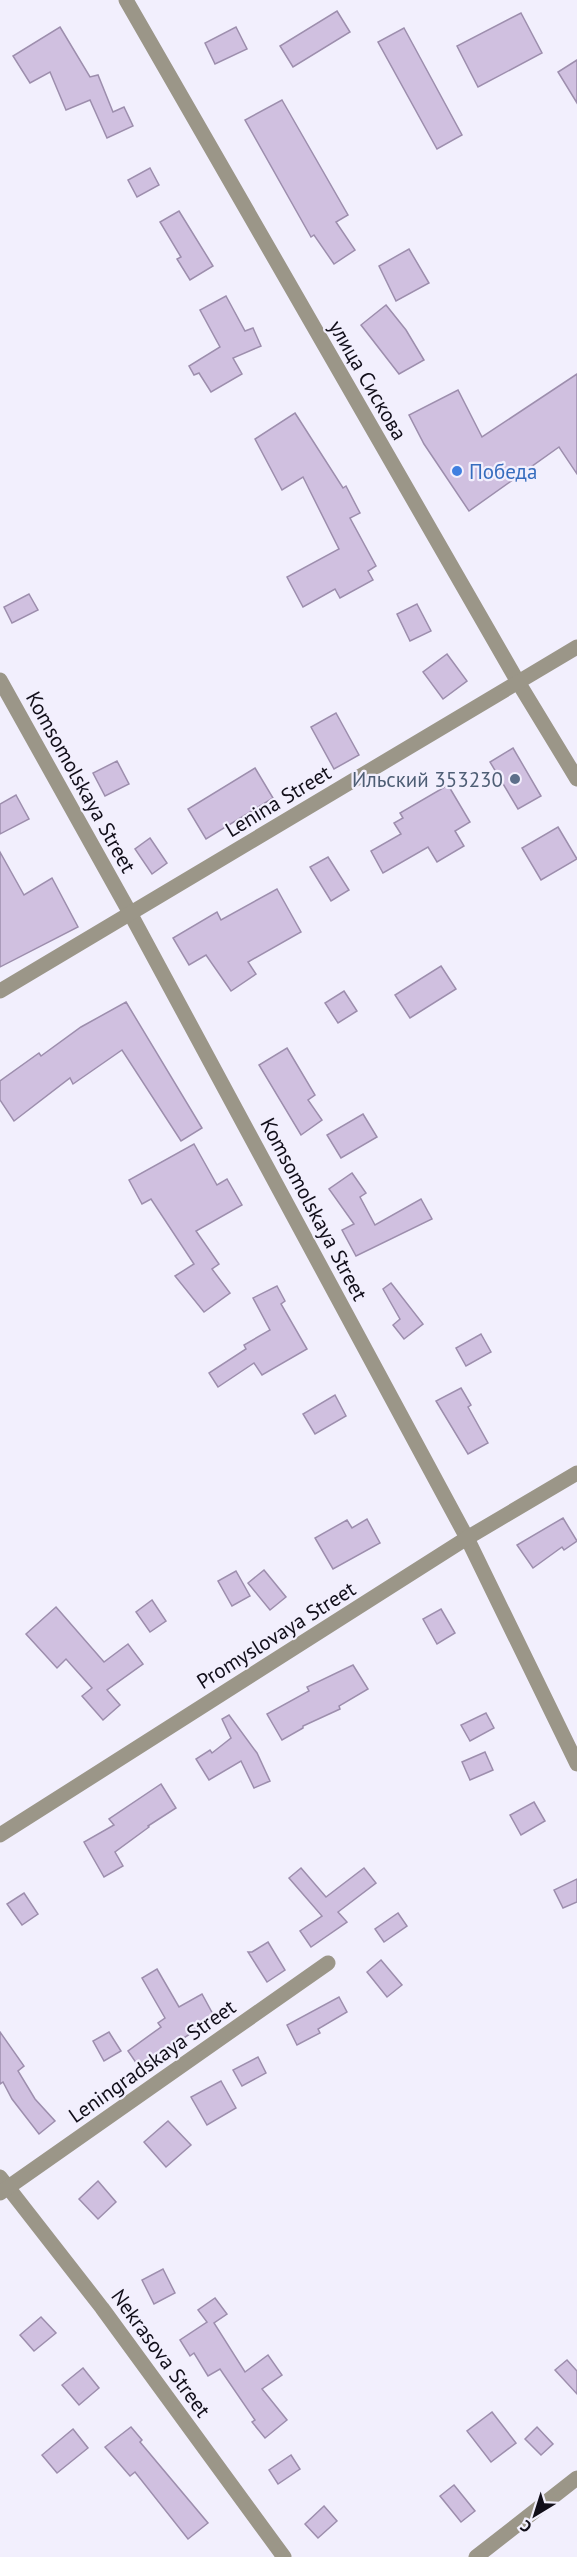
<svg xmlns="http://www.w3.org/2000/svg" width="577" height="2557" viewBox="0 0 577 2557" font-family="'PT Sans',sans-serif">
<style>
.building{fill:#d0c0e0;stroke:#9d8ead;stroke-width:1.5}
.lines{fill:none;stroke-linecap:round;stroke-linejoin:round}
.minor{stroke:#9b9688;stroke-width:15}
.shop-dot{fill:#3f7fe0;stroke:#f2effd;stroke-width:2}
.service-dot{fill:#5c6f8a;stroke:#f2effd;stroke-width:2}
.labels{text-anchor:middle;dominant-baseline:central;stroke-width:4.5;stroke-linejoin:round;paint-order:stroke}
.street-label{font-size:21px;fill:#110e19;stroke:#f2effd}
.shop-label{font-size:21px;fill:#366cbe;stroke:#f2effd;text-anchor:start}
.service-label{font-size:21px;fill:#4e5e75;stroke:#f2effd;text-anchor:end}
</style>
<rect width="100%" height="100%" fill="#f2effd"/>
<!-- building -->
<g class="building">
<path d="M337,11L350,32L293,67L280,46Z"/>
<path d="M521,13L542,53L478,87L457,46Z"/>
<path d="M60,27L90,77L98,75L113,112L124,107L133,126L107,138L90,100L66,110L50,72L30,83L13,56Z"/>
<path d="M236,27L247,49L215,64L205,43Z"/>
<path d="M404,28L462,135L437,149L378,42Z"/>
<path d="M577,60V103L558,72Z"/>
<path d="M282,100L348,215L336,222L355,250L334,264L314,235L311,237L245,120Z"/>
<path d="M150,168L159,185L137,197L128,180Z"/>
<path d="M179,211L213,266L190,280L177,259L181,257L160,222Z"/>
<path d="M409,249L429,283L396,301L379,266Z"/>
<path d="M226,296L245,331L253,328L261,346L233,358L242,374L211,392L199,373L194,375L189,366L220,347L200,310Z"/>
<path d="M386,305L406,330L424,360L399,374L361,325Z"/>
<path d="M577,374V474L559,447L469,511L424,444L409,415L458,390L482,437Z"/>
<path d="M295,413L343,488L346,486L360,513L350,518L376,566L368,571L373,580L340,598L335,589L303,607L287,577L339,549L303,477L282,490L255,439Z"/>
<path d="M29,594L38,610L12,623L4,607Z"/>
<path d="M417,604L431,631L410,641L397,614Z"/>
<path d="M447,654L467,681L443,699L423,672Z"/>
<path d="M336,713L359,755L334,769L311,727Z"/>
<path d="M513,748L541,796L518,809L490,762Z"/>
<path d="M117,761L129,784L105,796L93,773Z"/>
<path d="M255,768L273,798L206,839L188,809Z"/>
<path d="M448,785L470,822L455,831L464,846L437,862L428,847L383,873L371,851L401,834L394,823L403,818L400,813Z"/>
<path d="M16,795L29,819L0,834V804Z"/>
<path d="M558,827L577,859L541,880L522,848Z"/>
<path d="M150,838L167,863L152,874L135,849Z"/>
<path d="M0,852L24,895L52,878L78,927L0,967Z"/>
<path d="M328,857L349,890L331,901L310,867Z"/>
<path d="M277,889L301,932L248,962L256,974L231,991L206,955L189,965L173,938L217,912L221,920Z"/>
<path d="M441,966L456,989L410,1018L395,995Z"/>
<path d="M344,991L357,1011L338,1023L325,1003Z"/>
<path d="M126,1002L202,1128L181,1141L122,1050L73,1084L70,1078L14,1121L0,1100V1081L39,1053L41,1056L81,1027Z"/>
<path d="M287,1048L315,1095L308,1100L322,1120L301,1135L259,1065Z"/>
<path d="M363,1114L377,1137L341,1158L327,1135Z"/>
<path d="M194,1144L217,1185L227,1179L242,1205L196,1231L219,1264L212,1269L230,1293L204,1312L175,1276L194,1264L151,1199L142,1204L129,1180Z"/>
<path d="M352,1173L366,1193L360,1197L375,1225L421,1199L432,1219L356,1256L342,1230L354,1224L329,1189Z"/>
<path d="M391,1283L423,1324L404,1339L393,1325L400,1319L383,1289Z"/>
<path d="M277,1286L285,1301L281,1304L307,1349L262,1375L254,1363L218,1387L209,1373L246,1349L244,1345L270,1330L253,1298Z"/>
<path d="M481,1334L491,1352L466,1366L456,1348Z"/>
<path d="M461,1388L471,1405L468,1407L488,1443L468,1454L436,1401Z"/>
<path d="M335,1395L346,1416L315,1434L303,1414Z"/>
<path d="M563,1518L577,1541L564,1550L562,1547L533,1568L517,1545Z"/>
<path d="M367,1519L380,1543L333,1569L315,1538L347,1520L352,1528Z"/>
<path d="M264,1570L286,1597L270,1610L248,1583Z"/>
<path d="M236,1571L250,1596L232,1606L218,1581Z"/>
<path d="M152,1600L166,1621L150,1632L136,1612Z"/>
<path d="M56,1607L104,1662L128,1644L143,1664L107,1690L120,1705L103,1720L82,1696L92,1688L66,1659L57,1668L26,1634Z"/>
<path d="M441,1609L455,1633L437,1644L423,1619Z"/>
<path d="M353,1665L368,1689L339,1706L340,1709L303,1726V1728L282,1740L267,1714L309,1691L307,1687Z"/>
<path d="M486,1713L494,1728L470,1741L461,1725Z"/>
<path d="M229,1715L257,1753L270,1781L254,1788L241,1761L209,1780L196,1759L210,1750L212,1753L231,1738L222,1719Z"/>
<path d="M485,1752L493,1770L470,1780L462,1762Z"/>
<path d="M161,1784L176,1808L148,1826L149,1827L115,1852L123,1866L104,1877L84,1842L114,1825L109,1819Z"/>
<path d="M534,1802L545,1821L521,1835L510,1815Z"/>
<path d="M301,1868L326,1897L364,1868L376,1883L338,1912L347,1922L311,1947L300,1931L322,1916L289,1878Z"/>
<path d="M577,1879V1902L563,1908L554,1890Z"/>
<path d="M24,1893L38,1914L22,1925L7,1904Z"/>
<path d="M398,1913L407,1926L384,1942L375,1929Z"/>
<path d="M268,1942L285,1970L267,1982L248,1952H252Z"/>
<path d="M381,1960L402,1985L387,1997L367,1972Z"/>
<path d="M157,1969L179,2007L202,1994L215,2018L189,2032L190,2034L139,2067L128,2051L161,2027L158,2023L165,2018L142,1978Z"/>
<path d="M339,1997L347,2012L318,2029L320,2033L297,2045L287,2025Z"/>
<path d="M0,2032L24,2066L18,2071L35,2099L55,2121L39,2134L12,2099L3,2082L0,2084Z"/>
<path d="M109,2032L121,2051L104,2061L93,2041Z"/>
<path d="M258,2057L266,2073L242,2086L233,2070Z"/>
<path d="M221,2081L236,2108L207,2125L191,2097Z"/>
<path d="M168,2121L191,2145L166,2167L144,2142Z"/>
<path d="M98,2181L116,2202L98,2219L79,2199Z"/>
<path d="M163,2269L175,2293L154,2304L142,2280Z"/>
<path d="M215,2298L227,2314L214,2323L245,2372L268,2355L282,2375L262,2389L287,2420L265,2438L252,2422L255,2420L220,2369L208,2376L194,2353L190,2356L180,2340L207,2322L198,2310Z"/>
<path d="M41,2317L56,2333L34,2351L20,2335Z"/>
<path d="M567,2360L577,2371V2394L555,2370Z"/>
<path d="M83,2368L99,2388L79,2405L62,2385Z"/>
<path d="M492,2412L516,2443L491,2462L467,2431Z"/>
<path d="M131,2427L142,2440L140,2442L208,2523L188,2539L135,2472L130,2476L105,2447Z"/>
<path d="M537,2427L553,2444L541,2455L525,2439Z"/>
<path d="M73,2429L88,2448L57,2473L42,2455Z"/>
<path d="M291,2455L300,2469L278,2484L269,2470Z"/>
<path d="M454,2485L475,2511L461,2522L440,2496Z"/>
<path d="M324,2506L337,2521L318,2538L305,2524Z"/>
</g>
<g class="lines">
<!-- minor -->
<g class="minor">
<path d="M126,0L518,682L577,779"/>
<path d="M0,680L130,913L467,1538L577,1764"/>
<path d="M0,991L577,647"/>
<path d="M0,1835L467,1538L577,1473"/>
<path d="M0,2177L102,2308L284,2557"/>
<path d="M0,2193L328,1963"/>
<path d="M476,2557L577,2478"/>
</g>
</g>
<!-- markers -->
<circle class="shop-dot" cx="457" cy="471" r="6"/>
<circle class="service-dot" cx="515" cy="779" r="6"/>
<g class="labels">
<!-- street labels -->
<g class="street-label">
<text transform="translate(368 380) rotate(60)">улица Сискова</text>
<text transform="translate(81 782) rotate(61)">Komsomolskaya Street</text>
<text transform="translate(278 801) rotate(-31)">Lenina Street</text>
<text transform="translate(314 1209) rotate(62)">Komsomolskaya Street</text>
<text transform="translate(276 1635) rotate(-32)">Promyslovaya Street</text>
<text transform="translate(152 2061) rotate(-35)">Leningradskaya Street</text>
<text transform="translate(161 2353) rotate(54)">Nekrasova Street</text>
</g>
<!-- shop labels -->
<g class="shop-label">
<text x="469" y="471">Победа</text>
</g>
<!-- service labels -->
<g class="service-label">
<text x="503" y="779">Ильский 353230</text>
</g>
</g>
<!-- north arrow -->
<g transform="translate(535 2515) rotate(218)" stroke="#f2effd" stroke-width="4.5" paint-order="stroke">
<path d="M0-4.5L10 22L0 15L-10 22Z" fill="#110e19"/>
<text y="-9" font-size="16" font-weight="bold" text-anchor="middle" fill="#110e19">С</text>
</g>
</svg>
